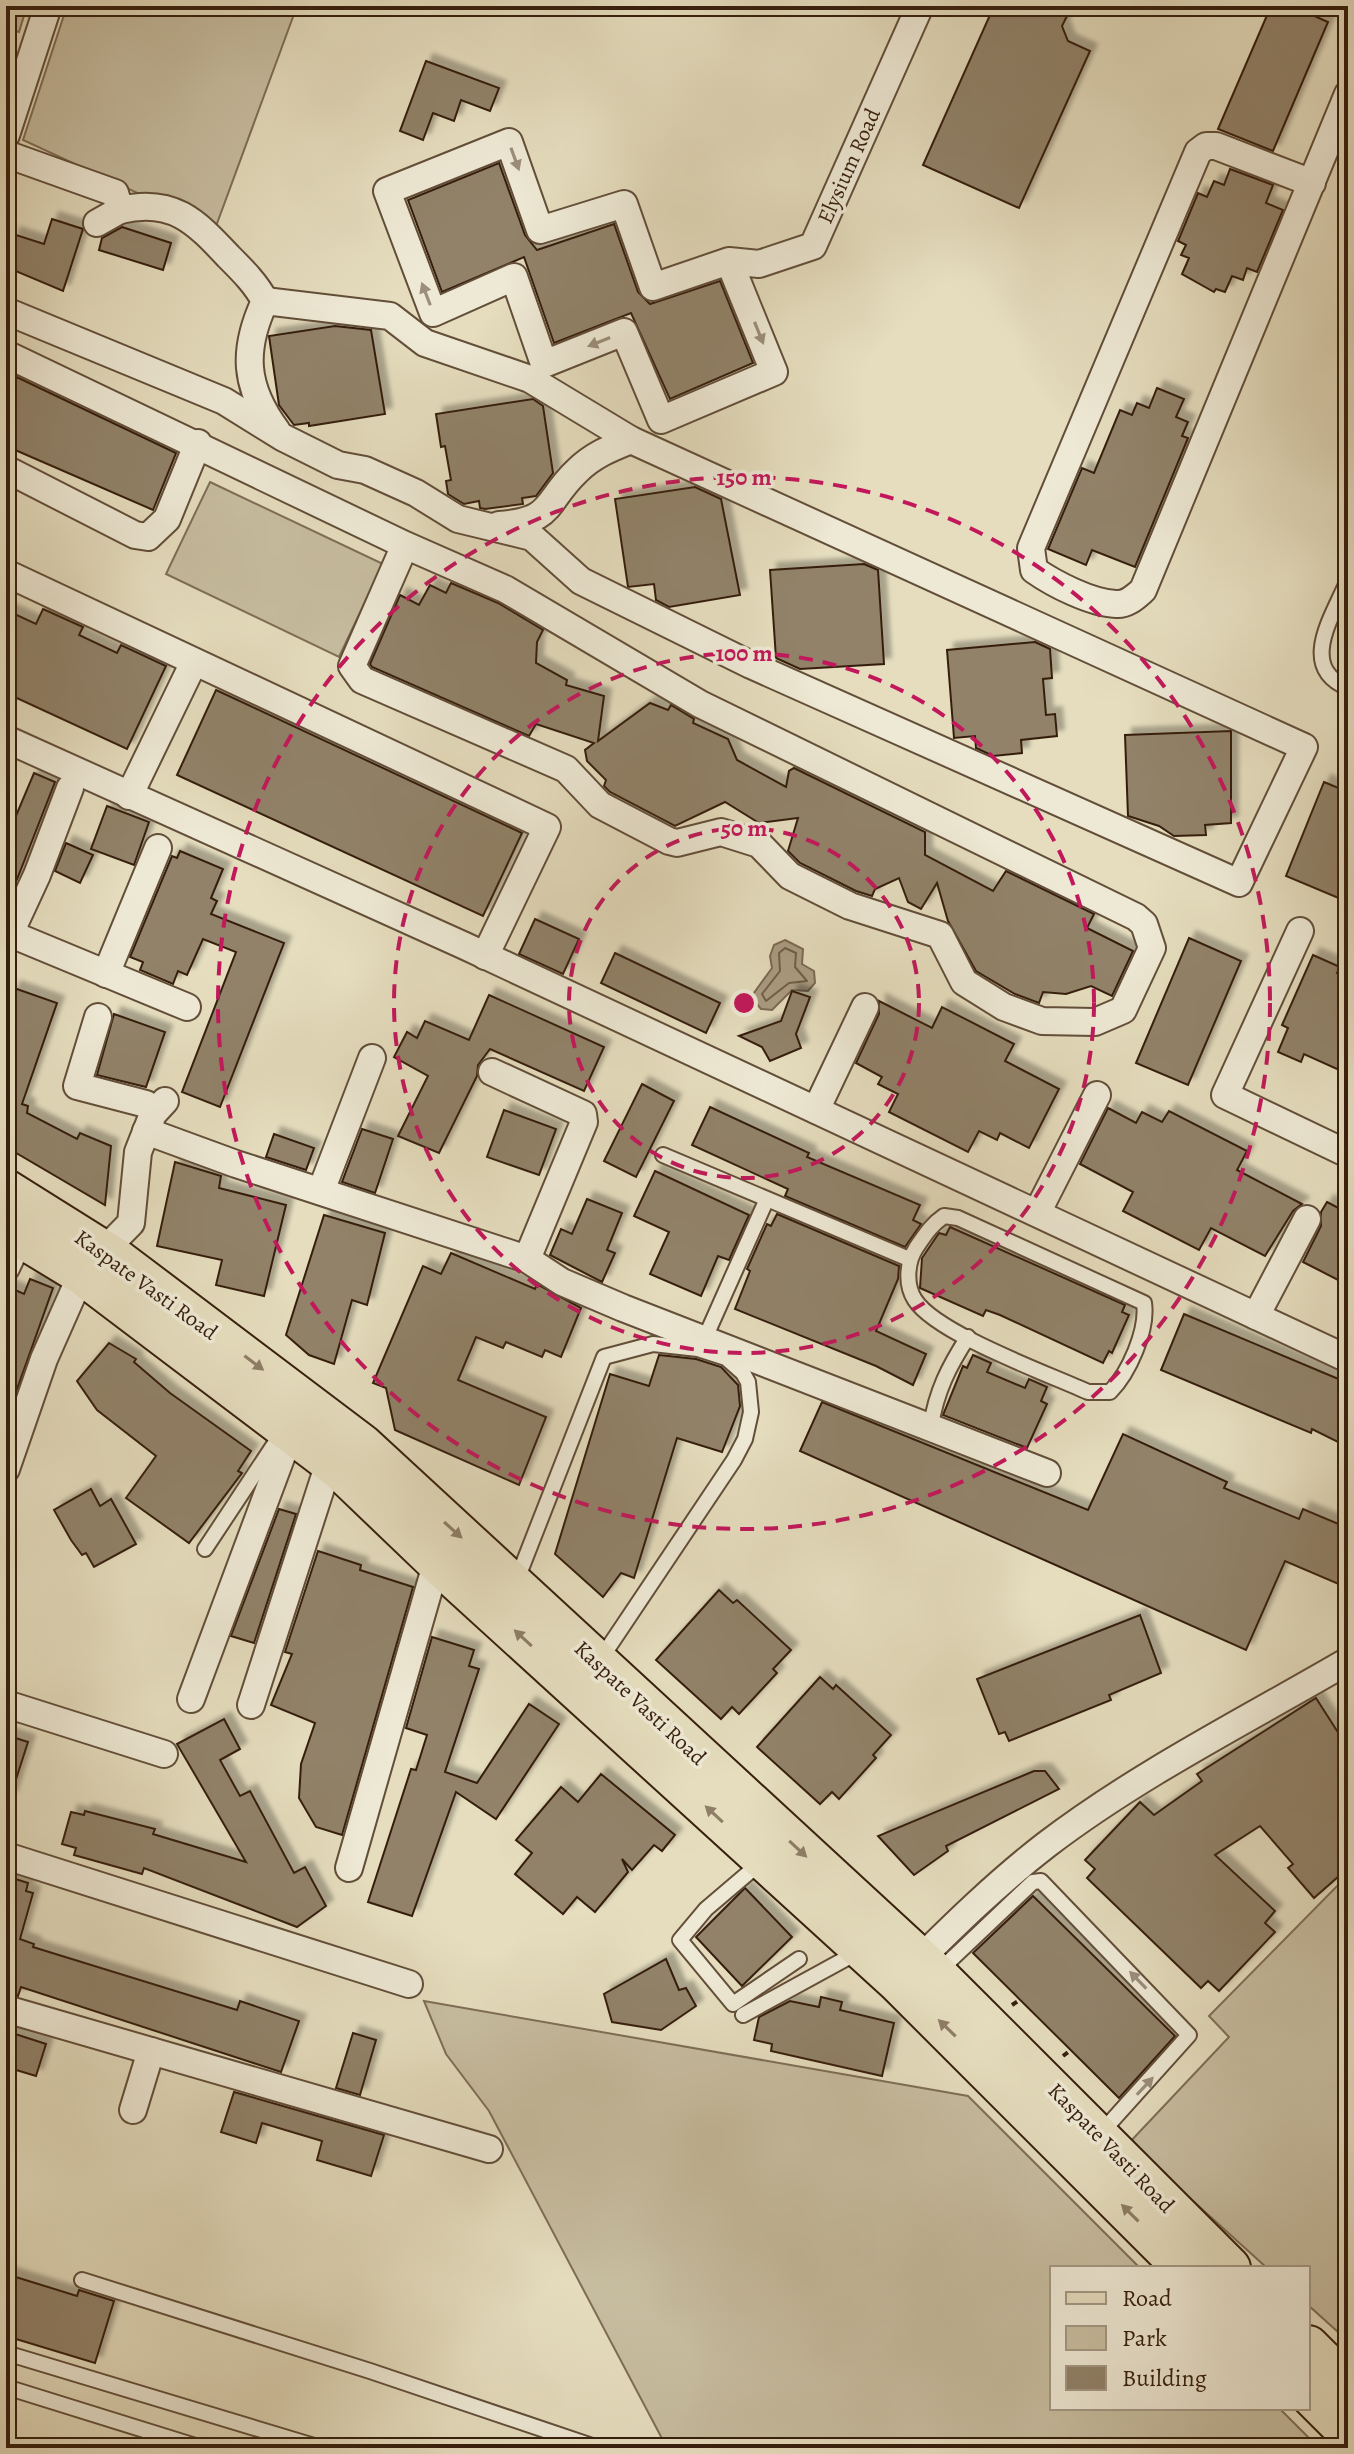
<svg xmlns="http://www.w3.org/2000/svg" width="1354" height="2454" viewBox="0 0 1354 2454" font-family="Alegreya,serif">
<style>
.green{fill:#c7bda0;stroke:#7e6e56;stroke-width:2}
.water{fill:#aa9c82;stroke:#7c6a53;stroke-width:2}
.lines{fill:none;stroke-linecap:round;stroke-linejoin:round}
.shore{stroke:#705e48;stroke-width:2}
.building{fill:#918269;stroke:#361f0d;stroke-width:2;filter:url(#shadow)}
.service-casing{stroke:#624e39;stroke-width:18}
.minor-casing{stroke:#624e39;stroke-width:30}
.primary-casing{stroke:#361f0d;stroke-width:46}
.path{stroke:#361f0d;stroke-width:4;stroke-dasharray:6 4;stroke-linecap:butt}
.service{stroke:#eee9d5;stroke-width:14}
.minor{stroke:#eee9d5;stroke-width:26}
.primary{stroke:#e5ddbe;stroke-width:42}
.oneway{fill:#9b8e7b}
.oneway2{fill:#8e7e66}
.ring{fill:none;stroke:#c2185b;stroke-width:4;stroke-dasharray:14 10}
.labels{text-anchor:middle;dominant-baseline:central;stroke-width:7;stroke-linejoin:round;paint-order:stroke}
.street-label{font-size:22px;fill:#361f0d;stroke:#eee9d5}
.centre{fill:#c2185b;stroke:#eee9d5;stroke-width:4}
.ring-label{font-size:24px;text-anchor:middle;font-weight:bold;fill:#c2185b;stroke:#eee9d5;stroke-width:7;stroke-linejoin:round;paint-order:stroke}
</style>
<defs>
<filter id="shadow"><feDropShadow dx="7" dy="-7" stdDeviation="2" flood-color="#0004"/></filter>
</defs>
<rect width="100%" height="100%" fill="#e5ddbe"/>
<filter id="stains"><feTurbulence type="fractalNoise" baseFrequency=".0025" numOctaves="4"/><feColorMatrix values="0 0 0 0 .2 0 0 0 0 .09 0 0 0 0 .02 0 0 0 .5 -.17"/></filter>
<radialGradient id="worn" r=".72"><stop offset=".6" stop-color="#630" stop-opacity="0"/><stop offset="1" stop-color="#630" stop-opacity=".3"/></radialGradient>
<!-- green -->
<g class="green">
<path d="M6,6H27L19,32L6,28Z"/>
<path d="M67,6H297L215,229L23,140Z"/>
<path d="M210,482L383,564L339,657L166,574Z"/>
<path d="M1348,1875V2341L1308,2305V2268H1267L1129,2143L1229,2037L1209,2016Z"/>
<path d="M424,2001L968,2096L1140,2268H1052V2408H1279L1319,2448H667L489,2111L446,2054Z"/>
</g>
<!-- water -->
<path class="water" d="M785,940L803,949L802,964L814,971L815,983L808,991L792,990L772,1010L761,1009L751,997L772,968L770,956L774,945Z"/>
<g class="lines">
<!-- shore -->
<path class="shore" d="M785,948L796,953L795,967L807,981L789,983L766,1001L762,994L780,971L779,953Z"/>
</g>
<!-- building -->
<g class="building">
<path d="M994,6H1072L1062,26L1068,41L1090,51L1019,208L923,165Z"/>
<path d="M1271,6H1292L1328,22L1273,151L1218,129Z"/>
<path d="M426,61L499,88L490,111L461,100L454,121L433,113L423,140L400,131Z"/>
<path d="M499,163L525,235L537,250L614,224L638,292L650,304L720,281L753,363L670,399L631,313L554,343L524,257L442,292L408,200Z"/>
<path d="M1230,169L1273,185L1266,203L1283,210L1257,272L1247,268L1243,280L1232,276L1225,292L1216,289L1214,292L1182,274L1189,258L1181,255L1186,245L1178,241L1198,193L1207,197L1214,181L1224,185Z"/>
<path d="M52,219L83,229L63,291L6,267L13,234L44,244Z"/>
<path d="M122,227L171,243L163,270L99,250L102,238Z"/>
<path d="M335,326L371,330L385,414L309,426V423L294,425L279,405L269,336Z"/>
<path d="M6,372L176,453L153,510L6,446Z"/>
<path d="M1157,388L1184,399L1176,417L1188,422L1182,436L1188,438L1135,567L1092,550L1086,565L1048,549L1082,468L1094,473L1120,410L1132,415L1137,403L1149,408Z"/>
<path d="M533,399L543,406L553,473L536,496L522,498L523,504L485,509L480,508L479,501L464,504L448,494L446,481L451,480L445,446L441,447L436,414Z"/>
<path d="M695,487L721,499L740,595L669,607L656,600L654,584L628,587L615,499Z"/>
<path d="M864,564L878,570L884,664L800,669L776,658L770,570Z"/>
<path d="M451,583L498,603L543,630L537,642L536,663L567,680L566,685L604,696L598,741L650,703L668,710L671,705L694,719L693,723L728,739L737,760L786,787L789,771L794,768L925,832V855L993,891L1006,871L1094,914L1087,928L1133,951L1112,996L1091,986L1066,994L1043,992L1039,1003L1015,994L976,971L948,921L937,883L921,909L908,902L899,878L875,889L872,896L856,891L800,863L788,851L798,818L759,823L725,802L675,826L610,792L604,786L606,780L587,761L585,750L594,743L536,724L529,736L372,667L370,664L400,595L419,605L430,585L446,593Z"/>
<path d="M43,609L83,627L79,635L117,653L121,645L166,666L127,749L6,693V610L36,624Z"/>
<path d="M1035,642L1050,649L1052,678L1043,679L1046,715L1055,714L1057,736L1021,740L1022,753L993,756L976,748L975,736L954,738L947,650Z"/>
<path d="M216,690L522,833L483,916L177,775Z"/>
<path d="M1231,731V823L1205,825L1206,835L1174,836L1159,826L1128,816L1125,735Z"/>
<path d="M34,773L55,782L14,887L6,884V820L13,823Z"/>
<path d="M1324,782L1348,792V902L1286,876Z"/>
<path d="M107,806L149,822L134,865L91,849Z"/>
<path d="M66,843L93,855L80,883L55,871Z"/>
<path d="M180,851L223,869L211,898L217,901L211,914L284,943L220,1107L182,1092L236,952L203,939L187,975L178,971L173,984L140,970L143,962L130,957L172,856L177,858Z"/>
<path d="M535,919L579,939L563,974L519,954Z"/>
<path d="M1189,938L1241,961L1188,1085L1136,1063Z"/>
<path d="M615,953L720,1003L706,1033L601,983Z"/>
<path d="M1313,955L1340,967L1337,973L1348,978V1074L1304,1054L1301,1062L1278,1052L1288,1028L1282,1025Z"/>
<path d="M14,988L57,1003L22,1104L28,1106L27,1113L77,1139L80,1133L111,1146L105,1205L6,1147V1005Z"/>
<path d="M792,991L810,997L796,1034L801,1048L770,1061L762,1047L739,1036L781,1021Z"/>
<path d="M489,995L604,1047L584,1091L490,1049L478,1065L477,1076L439,1153L398,1136L428,1076L394,1057L407,1032L417,1038L425,1021L469,1040Z"/>
<path d="M879,1001L932,1028L942,1007L1014,1044L1005,1061L1059,1089L1029,1148L1000,1133L997,1140L979,1131L968,1152L889,1112L898,1094L878,1084L882,1077L856,1063L879,1014Z"/>
<path d="M114,1014L165,1032L146,1087L97,1075Z"/>
<path d="M642,1084L674,1101L636,1177L604,1161Z"/>
<path d="M710,1107L809,1153L807,1157L920,1205L913,1220L921,1224L905,1247L785,1196L788,1189L692,1145Z"/>
<path d="M1108,1108L1136,1123L1142,1112L1162,1122L1169,1111L1247,1151L1237,1170L1302,1204L1293,1211L1265,1256L1211,1228L1199,1250L1123,1211L1133,1192L1080,1164Z"/>
<path d="M504,1110L556,1129L539,1175L487,1157Z"/>
<path d="M362,1129L393,1139L375,1193L342,1182Z"/>
<path d="M274,1134L314,1148L306,1170L266,1157Z"/>
<path d="M175,1162L221,1176L219,1188L286,1205L264,1296L216,1285L222,1260L157,1246Z"/>
<path d="M655,1171L749,1215L729,1260L718,1256L701,1296L650,1274L669,1232L634,1216Z"/>
<path d="M587,1199L622,1213L607,1250L615,1253L602,1282L550,1255L561,1229L572,1234Z"/>
<path d="M1327,1202L1348,1213V1285L1303,1262L1321,1226V1212Z"/>
<path d="M777,1214L899,1266L898,1279L876,1331L926,1354L913,1385L876,1366L735,1309L750,1271L747,1269L767,1224L771,1226Z"/>
<path d="M324,1215L385,1233L367,1305L352,1300L334,1364L309,1355L286,1335Z"/>
<path d="M950,1227L1125,1305L1122,1312L1129,1315L1112,1353L1109,1351L1103,1363L1000,1315L986,1310L983,1316L920,1288L922,1258L939,1233L946,1235Z"/>
<path d="M451,1253L535,1289L537,1284L581,1308L561,1357L545,1350L542,1357L506,1342L503,1348L476,1337L458,1380L546,1417L519,1485L395,1430L386,1388L373,1383L423,1266L441,1274Z"/>
<path d="M30,1279L53,1288L6,1420V1286L24,1294Z"/>
<path d="M1184,1314L1348,1383V1447L1312,1429L1311,1433L1161,1370Z"/>
<path d="M109,1343L136,1359L134,1362L170,1393L251,1451L238,1471L242,1473L189,1543L126,1498L156,1456L97,1410L77,1381Z"/>
<path d="M659,1355L696,1359L721,1367L738,1385L740,1406L722,1452L677,1438L634,1578L621,1573L603,1597L555,1554L610,1374L649,1386Z"/>
<path d="M973,1355L991,1363L987,1372L1025,1388L1029,1379L1047,1387L1041,1401L1047,1404L1027,1448L943,1415L963,1366L967,1368Z"/>
<path d="M822,1402L1088,1510L1123,1434L1227,1482L1224,1488L1299,1519L1303,1509L1348,1528V1588L1285,1561L1246,1650L800,1451Z"/>
<path d="M91,1489L100,1506L111,1499L136,1544L94,1567L86,1553L82,1555L71,1540L54,1510Z"/>
<path d="M279,1509L296,1514L254,1643L231,1636Z"/>
<path d="M318,1551L361,1565L360,1570L413,1587L342,1835L316,1827L299,1798L301,1764L315,1723L271,1705L292,1654L285,1652Z"/>
<path d="M719,1590L733,1603L737,1600L791,1650L773,1669L777,1673L739,1714L732,1707L721,1719L656,1660Z"/>
<path d="M1140,1615L1161,1673L1109,1695L1111,1700L1009,1741L1005,1732L999,1734L977,1679Z"/>
<path d="M432,1637L474,1650L469,1666L479,1669L445,1772L477,1783L529,1704L559,1724L496,1819L456,1792L412,1916L368,1902L411,1769L416,1770L427,1735L406,1728Z"/>
<path d="M820,1677L833,1689L836,1685L891,1735L873,1755L876,1758L839,1799L832,1792L820,1804L757,1747Z"/>
<path d="M1316,1698L1348,1748V1868L1314,1898L1288,1868L1293,1864L1260,1826L1215,1855L1275,1911L1265,1923L1275,1932L1219,1991L1208,1981L1201,1988L1087,1878L1095,1869L1085,1860L1140,1802L1154,1815L1202,1781L1197,1774Z"/>
<path d="M224,1719L240,1749L220,1760L240,1796L250,1791L294,1873L305,1867L326,1906L297,1927L144,1868L142,1874L74,1855L76,1848L62,1844L71,1812L84,1815L85,1811L155,1829L153,1834L246,1862L177,1744Z"/>
<path d="M6,1735L28,1742L10,1798H6Z"/>
<path d="M1034,1771H1045L1059,1789L946,1846L948,1851L914,1875L878,1836Z"/>
<path d="M601,1774L675,1835L662,1851L654,1845L632,1870L622,1859L628,1872L595,1912L577,1897L563,1914L515,1874L532,1853L516,1840L561,1787L578,1802Z"/>
<path d="M6,1876L28,1883L26,1891L33,1893L20,1939L34,1944L33,1947L237,2010L240,2001L299,2021L281,2072L21,1987L18,1996L6,1993Z"/>
<path d="M745,1888L792,1937L742,1986L696,1937Z"/>
<path d="M1033,1896L1175,2036L1119,2098L973,1953Z"/>
<path d="M666,1959L679,1990L686,1988L696,2006L661,2030L612,2022L604,1994Z"/>
<path d="M821,1997L842,2002L840,2010L894,2023L882,2076L771,2051L772,2044L754,2040L759,2017L790,2001L819,2007Z"/>
<path d="M6,2031L46,2044L36,2076L6,2067Z"/>
<path d="M353,2033L376,2040L360,2095L336,2088Z"/>
<path d="M234,2092L384,2135L371,2176L317,2160L322,2141L262,2123L256,2143L221,2132Z"/>
<path d="M6,2274L77,2296L79,2290L114,2301L95,2363L6,2336Z"/>
</g>
<g class="lines">
<!-- service casing -->
<g class="service-casing">
<g id="service">
<path d="M1348,580C1333,616 1297,667 1348,688"/>
<path d="M663,1155L909,1259"/>
<path d="M944,1216L958,1218L1144,1303C1148,1330 1129,1373 1110,1392H1088C1049,1374 937,1334 915,1300C905,1285 907,1262 916,1248C925,1235 931,1225 944,1216Z"/>
<path d="M705,1338L766,1201"/>
<path d="M931,1426C936,1392 949,1366 968,1337"/>
<path d="M205,1549L279,1437"/>
<path d="M516,1582L604,1357L653,1344L698,1349L726,1358L743,1373L748,1382L751,1412L745,1439L734,1460L600,1660"/>
<path d="M760,1863L706,1909L680,1940L733,2004L799,1959"/>
<path d="M939,1971L1033,1882L1041,1881L1189,2035L1100,2134"/>
<path d="M743,2015L858,1952"/>
<path d="M82,2280L370,2371L598,2448"/>
<path d="M6,2353L321,2448"/>
<path d="M6,2387L202,2448"/>
</g>
</g>
<!-- minor casing -->
<g class="minor-casing">
<g id="minor">
<path d="M6,135L48,6"/>
<path d="M6,154L115,193L120,210C173,197 196,222 229,257C243,271 256,284 265,301"/>
<path d="M1312,183L1216,146H1206L1198,152L1031,548L1034,570C1054,584 1091,603 1116,604C1127,605 1135,597 1143,590L1348,94"/>
<path d="M97,223L120,210"/>
<path d="M729,261L774,372L661,420L624,332L544,364L514,277L433,313L387,191L509,142L540,230L624,204L653,287L729,261L759,264L813,246L920,6"/>
<path d="M265,301C242,350 244,387 277,431"/>
<path d="M6,311L224,401L282,437L338,465L365,470L416,493L458,519L532,537L581,581L751,665L1239,883L1304,747L631,440L530,379L425,343L390,316L265,301"/>
<path d="M6,354L405,545L505,589L700,704L1136,917L1144,924L1152,948L1123,1010L1095,1022L1042,1021L1004,1007L964,982L940,935L850,906L790,876L759,844L721,832L677,843L669,841L600,805L566,769L362,680L352,666L405,545"/>
<path d="M6,469L135,535L148,537L167,519L198,443"/>
<path d="M499,525C555,521 544,502 577,471C593,455 611,448 631,440"/>
<path d="M6,573L547,827L485,956"/>
<path d="M6,739L465,946L1348,1359"/>
<path d="M129,796L194,662"/>
<path d="M1300,931L1225,1095L1348,1154"/>
<path d="M6,932L187,1007"/>
<path d="M6,942L37,875L70,788"/>
<path d="M106,974L158,848"/>
<path d="M98,1017L77,1086L146,1104"/>
<path d="M816,1110L865,1007"/>
<path d="M146,1131L236,1164L527,1259L584,1122L583,1114L492,1072"/>
<path d="M321,1191L372,1058"/>
<path d="M1037,1213L1097,1095"/>
<path d="M527,1259L562,1282L623,1308L1047,1473"/>
<path d="M6,1268L21,1236"/>
<path d="M1256,1316L1307,1219"/>
<path d="M6,1469L44,1359L82,1273L131,1223L138,1152L153,1114L165,1101"/>
<path d="M191,1699L291,1431"/>
<path d="M6,1704L164,1754"/>
<path d="M251,1705L330,1460"/>
<path d="M6,1856L409,1984"/>
<path d="M349,1868L437,1561"/>
<path d="M911,1968C954,1925 998,1882 1046,1845C1139,1774 1247,1720 1348,1661"/>
<path d="M6,2009L489,2149"/>
<path d="M133,2110L151,2051"/>
</g>
</g>
<!-- primary casing -->
<g class="primary-casing">
<g id="primary">
<path d="M6,1191L116,1260L361,1445L936,1975L1229,2268"/>
<path d="M6,1227L82,1273L341,1469L437,1561L898,1981L1185,2268"/>
<path d="M1308,2347L1348,2387"/>
<path d="M1308,2391L1348,2431"/>
</g>
</g>
<!-- path -->
<g class="path">
<path d="M1012,2005L1020,2000"/>
<path d="M1063,2056L1071,2050"/>
</g>
<!-- service -->
<use href="#service" class="service"/>
<!-- minor -->
<use href="#minor" class="minor"/>
<!-- primary -->
<use href="#primary" class="primary"/>
</g>
<!-- one-way arrows -->
<defs><path id="oneway-solid" d="M-6-.8H1V-3.2L6.5 0L1 3.2V.8H-6Z" transform="scale(2)"/></defs>
<g class="oneway">
<use href="#oneway-solid" transform="translate(515 159) rotate(70)"/>
<use href="#oneway-solid" transform="translate(426 294) rotate(-111)"/>
<use href="#oneway-solid" transform="translate(759 333) rotate(68)"/>
<use href="#oneway-solid" transform="translate(599 342) rotate(158)"/>
<use href="#oneway-solid" transform="translate(1138 1980) rotate(-134)"/>
<use href="#oneway-solid" transform="translate(1145 2086) rotate(-47)"/>
</g>
<g class="oneway2">
<use href="#oneway-solid" transform="translate(254 1363) rotate(37)"/>
<use href="#oneway-solid" transform="translate(453 1530) rotate(42)"/>
<use href="#oneway-solid" transform="translate(523 1638) rotate(-137)"/>
<use href="#oneway-solid" transform="translate(714 1814) rotate(-137)"/>
<use href="#oneway-solid" transform="translate(798 1849) rotate(43)"/>
<use href="#oneway-solid" transform="translate(947 2028) rotate(-136)"/>
<use href="#oneway-solid" transform="translate(1130 2213) rotate(-135)"/>
</g>
<!-- distance rings -->
<g class="ring">
<circle cx="744" cy="1003" r="175"/>
<circle cx="744" cy="1003" r="350"/>
<circle cx="744" cy="1003" r="526"/>
</g>
<g class="labels">
<!-- street labels -->
<g class="street-label">
<text transform="translate(849 166) rotate(-66)">Elysium Road</text>
<text transform="translate(146 1285) rotate(36)">Kaspate Vasti Road</text>
<text transform="translate(640 1703) rotate(43)">Kaspate Vasti Road</text>
<text transform="translate(1111 2148) rotate(46)">Kaspate Vasti Road</text>
</g>
</g>
<circle cx="744" cy="1003" r="12" class="centre"/>
<g class="ring-label">
<text x="744" y="485">150 m</text>
<text x="744" y="661">100 m</text>
<text x="744" y="836">50 m</text>
</g>
<!-- margin -->
<rect width="1354" height="2454" fill="none" stroke="#e5ddbe" stroke-width="32"/>
<rect x="8" y="8" width="1338" height="2438" fill="none" stroke="#361f0d" stroke-width="4"/>
<rect x="16" y="16" width="1322" height="2422" fill="none" stroke="#361f0d" stroke-width="2"/>
<!-- legend -->
<rect x="1050" y="2266" width="260" height="144" fill="#eee9d5" stroke="#a49885" stroke-width="2"/>
<rect x="1066" y="2292" width="40" height="12" fill="#e5ddbe" stroke="#a49885" stroke-width="2"/>
<text x="1122" y="2306" font-size="24" fill="#361f0d">Road</text>
<rect x="1066" y="2326" width="40" height="24" fill="#c7bda0" stroke="#a49885" stroke-width="2"/>
<text x="1122" y="2346" font-size="24" fill="#361f0d">Park</text>
<rect x="1066" y="2366" width="40" height="24" fill="#918269" stroke="#a49885" stroke-width="2"/>
<text x="1122" y="2386" font-size="24" fill="#361f0d">Building</text>
<rect width="100%" height="100%" filter="url(#stains)"/>
<rect width="100%" height="100%" fill="url(#worn)"/>
</svg>
